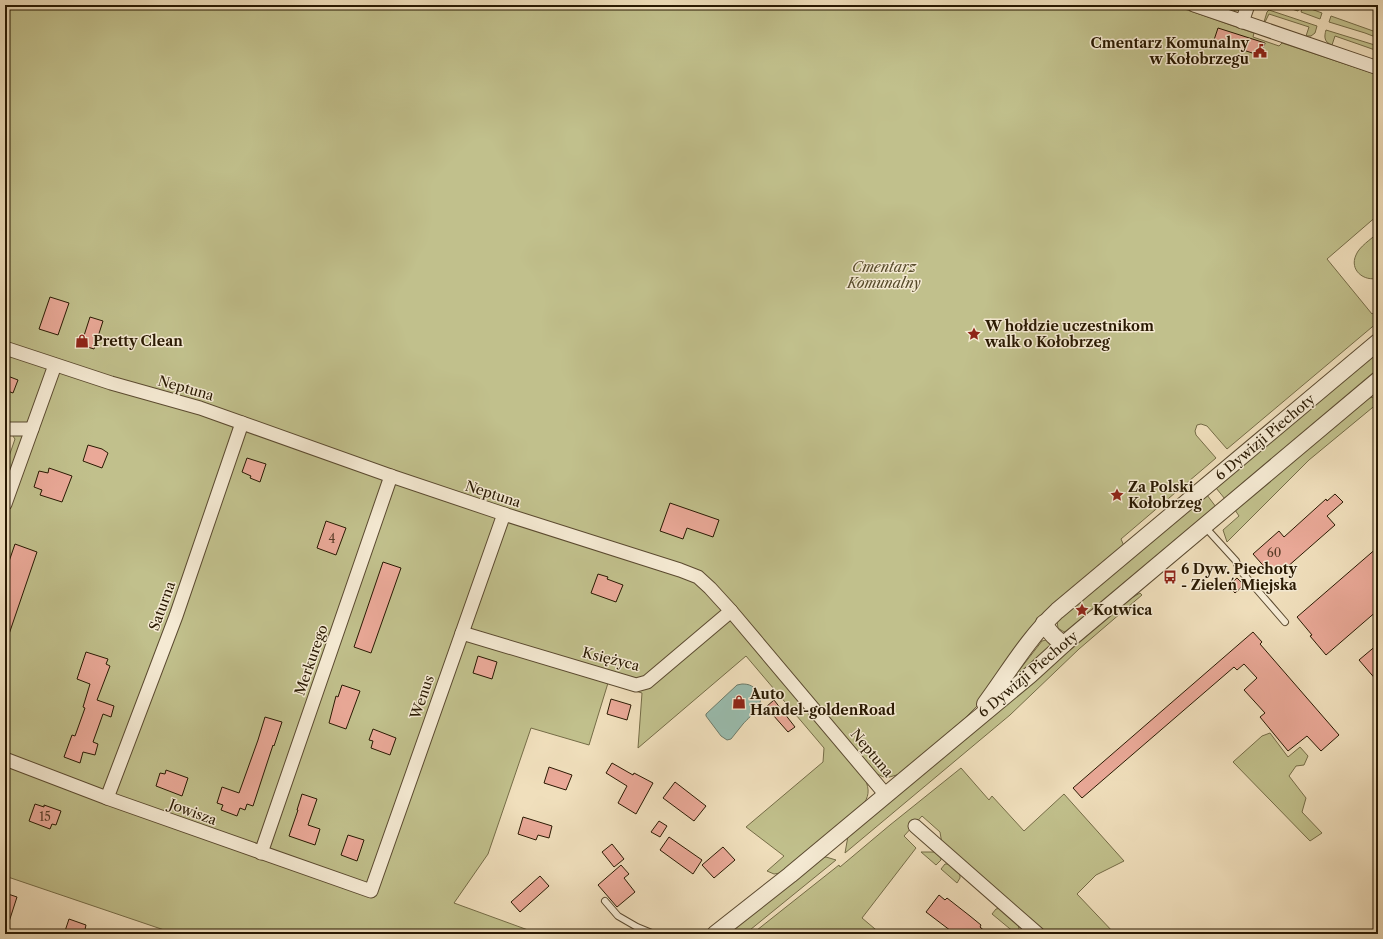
<svg xmlns="http://www.w3.org/2000/svg" width="1383" height="939" viewBox="0 0 1383 939" font-family="'Libre Caslon Text',serif">
<style>
.green{fill:#c1c08c;stroke:#756c47}
.water{fill:#9abdaf;stroke:#6d7b6a}
.building{fill:#eaa998;stroke:#291902}
.lines{fill:none;stroke-linecap:round;stroke-linejoin:round}
.service-casing{stroke:#5b4a30;stroke-width:8}
.minor-casing{stroke:#5b4a30;stroke-width:15}
.tertiary-casing{stroke:#5b4a30;stroke-width:18}
.service{stroke:#f5ead3;stroke-width:6}
.minor{stroke:#f5ead3;stroke-width:13}
.tertiary{stroke:#f5ead3;stroke-width:16}
.labels{text-anchor:middle;dominant-baseline:central;stroke-width:3;stroke-linejoin:round;paint-order:stroke}
.number-label{font-size:12px;fill:#593d28}
.poi-label{font-size:14px;font-weight:bold;fill:#291902;stroke:#f5ead3;text-anchor:start}
.park-label{font-size:14px;font-style:italic;fill:#574b2b;stroke:#f5ead3}
.street-label{font-size:14px;fill:#291902;stroke:#f5ead3}
</style>
<rect width="100%" height="100%" fill="#f0dfbc"/>
<filter id="stains"><feTurbulence type="fractalNoise" baseFrequency=".005" numOctaves="4"/><feColorMatrix values="0 0 0 0 .2 0 0 0 0 .09 0 0 0 0 .02 0 0 0 .5 -.17"/></filter>
<radialGradient id="worn" r=".72"><stop offset=".6" stop-color="#630" stop-opacity="0"/><stop offset="1" stop-color="#630" stop-opacity=".3"/></radialGradient>
<!-- green -->
<g class="green">
<path d="M5,5H1173L1254,33L1253,37L1279,46L1282,43L1378,75V215L1327,259L1372,314L1376,311L1378,313V322L1227,449L1207,426L1201,424L1197,425L1195,431L1196,435L1216,458L1121,539L1124,546L1038,619L1024,635L995,683L981,702L964,719L900,774L886,778L877,774L865,779C870,790 869,797 862,806L780,873L774,874L767,871L784,856L746,827L823,762L824,748L746,656L638,748L642,693L608,683L589,745L531,728L488,854L454,903L539,934H176L5,876V468L15,439L10,432H5Z"/>
<path d="M1217,5H1244L1240,9L1236,11Z"/>
<path d="M1279,5H1300L1298,11Z"/>
<path d="M1303,6L1322,13L1320,19L1301,12Z"/>
<path d="M1269,10L1317,26L1315,33L1311,36H1306L1309,27L1269,14L1265,22H1264L1267,12Z"/>
<path d="M1331,16L1376,32L1378,25V38L1365,33L1329,22Z"/>
<path d="M1326,30L1378,46V51L1335,36L1332,45C1324,42 1324,37 1326,30Z"/>
<path d="M1378,233V278C1364,282 1349,270 1356,255C1359,247 1371,239 1378,233Z"/>
<path d="M1378,351V370L1225,499L1216,488Z"/>
<path d="M1378,396V403L1309,460L1227,542L1223,530L1239,516L1235,510L1369,398Z"/>
<path d="M1207,495L1216,507L1069,630L1064,632L1058,628L1057,621Z"/>
<path d="M1140,593L1142,595L1079,649L1010,715L845,853L848,836L1123,603Z"/>
<path d="M1046,640L1051,646L1013,680L1014,677L1042,641Z"/>
<path d="M1270,733L1288,757L1300,747L1308,756L1304,765L1296,766L1289,776L1306,798L1302,812L1322,833L1310,841L1233,762L1262,736Z"/>
<path d="M961,768L989,800L992,796L1024,831L1064,794L1124,861L1096,875L1077,894L1115,934H1046L942,844L940,832L922,816L904,836L916,848L862,918L881,934H752L839,865L840,867L890,825Z"/>
<path d="M921,852H935L941,856V860L936,865Z"/>
<path d="M826,857L836,860L745,934H727L821,858Z"/>
<path d="M945,864H950L960,873V878L957,883L941,869Z"/>
<path d="M1001,908L1018,923L1019,929L1015,933L992,914L996,909Z"/>
</g>
<!-- water -->
<path class="water" d="M742,684C748,684 752,685 756,690C769,702 751,715 743,724C739,729 735,734 731,739L727,740L721,736L706,716V714L737,685Z"/>
<!-- building -->
<g class="building">
<path d="M1218,28L1265,43L1261,56L1214,40Z"/>
<path d="M50,297L69,303L58,335L39,329Z"/>
<path d="M90,317L103,321L94,349L81,345Z"/>
<path d="M5,375L18,380L13,393L5,390Z"/>
<path d="M88,445L102,449L108,453L102,468L83,461Z"/>
<path d="M247,458L266,464L260,482L250,478L251,476L242,472Z"/>
<path d="M49,468L72,476L62,502L40,495L42,490L34,487L39,471L48,473Z"/>
<path d="M1335,494L1343,502L1327,516L1335,525L1278,575L1273,569L1269,572L1253,554L1279,531L1284,537L1326,499L1327,501Z"/>
<path d="M670,503L719,520L713,537L687,528L683,539L660,531Z"/>
<path d="M326,521L346,528L336,555L317,548Z"/>
<path d="M15,544L37,552L7,640H5V573Z"/>
<path d="M1378,547V610L1326,655L1310,636L1312,635L1297,617Z"/>
<path d="M383,562L401,568L371,653L354,647Z"/>
<path d="M598,574L608,577L607,579L623,585L616,602L591,593Z"/>
<path d="M1237,578L1244,585L1235,593L1228,586Z"/>
<path d="M1253,632L1262,642L1260,644L1339,735L1321,751L1307,736L1288,751L1260,717L1265,713L1244,690L1257,678L1244,664L1237,670L1234,667L1082,798L1073,788Z"/>
<path d="M1378,644V682L1359,660Z"/>
<path d="M86,652L108,659L106,664L110,666L97,700L114,706L111,717L103,714L93,742L98,744L95,755L83,752L80,763L64,757L72,735L75,736L85,708L83,707L90,684L77,679Z"/>
<path d="M478,656L497,662L492,679L473,673Z"/>
<path d="M342,685L360,691L346,729L329,723L336,696L338,697Z"/>
<path d="M611,699L631,705L627,720L607,714Z"/>
<path d="M774,700L795,727L788,732L766,707Z"/>
<path d="M265,717L282,722L274,746L273,745L253,806L247,804L245,810L240,808L237,816L221,810L223,805L217,803L222,787L239,793L258,740Z"/>
<path d="M373,729L396,738L390,755L371,748L373,741L369,740Z"/>
<path d="M612,763L633,775L634,773L653,783L636,814L618,803L627,786L606,773Z"/>
<path d="M549,767L572,775L566,790L544,783Z"/>
<path d="M166,770L188,778L182,796L156,786L160,773L165,774Z"/>
<path d="M675,782L706,806L694,821L663,798Z"/>
<path d="M302,794L317,799L308,825L320,829L315,845L289,836L298,810H297Z"/>
<path d="M35,804L44,807V805L61,811L56,825L52,824L50,829L29,821Z"/>
<path d="M523,817L552,826L549,838L538,835L536,840L518,834Z"/>
<path d="M659,821L667,826L660,837L651,832Z"/>
<path d="M348,835L364,840L357,861L341,855Z"/>
<path d="M669,837L702,860L693,874L660,850Z"/>
<path d="M612,844L624,859L614,867L602,852Z"/>
<path d="M723,847L735,860L714,878L702,865Z"/>
<path d="M621,865L629,874L624,878L635,892L617,907L598,885Z"/>
<path d="M540,876L549,886L520,912L511,902Z"/>
<path d="M5,893L17,897L7,928L5,927Z"/>
<path d="M939,895L945,900L947,898L970,916L981,925L980,927L988,934H955L926,912Z"/>
<path d="M69,919L86,925L84,934H64Z"/>
</g>
<g class="lines">
<!-- service casing -->
<g class="service-casing">
<g id="service">
<path d="M1205,527L1236,561L1239,569L1285,622"/>
<path d="M605,901L618,916L637,927L654,934"/>
</g>
</g>
<!-- minor casing -->
<g class="minor-casing">
<g id="minor">
<path d="M1194,5L1378,68"/>
<path d="M1242,22L1248,5"/>
<path d="M5,348L111,383L200,408L391,476L504,514L680,570L698,577L710,588L731,611L886,795"/>
<path d="M5,429H32"/>
<path d="M5,504L55,365"/>
<path d="M462,633L636,685L647,682L731,611"/>
<path d="M5,759L107,798L371,891L504,514"/>
<path d="M107,798L176,616L242,423"/>
<path d="M915,826L1038,934"/>
<path d="M261,853L391,476"/>
</g>
</g>
<!-- tertiary casing -->
<g class="tertiary-casing">
<g id="tertiary">
<path d="M1044,623C1049,632 1055,639 1064,644"/>
<path d="M985,704C1008,673 1028,638 1057,611L1378,342"/>
<path d="M715,934L790,875L1030,675L1064,644L1378,380"/>
</g>
</g>
<!-- service -->
<use href="#service" class="service"/>
<!-- minor -->
<use href="#minor" class="minor"/>
<!-- tertiary -->
<use href="#tertiary" class="tertiary"/>
</g>
<!-- icons -->
<defs>
<g id="civic-bare" transform="scale(1.08)"><path d="M-.6-6.5H3V-4.5H.6V-3L4-1V1h2V6H-6V1h2V-1L-.6-3ZM-1.2 2.5V6h2.4V2.5Z" fill="#8f2418" stroke="#f5ead3" stroke-width="2.5" paint-order="stroke"/></g>
<g id="sight-bare" transform="scale(1.08)"><path d="M0-6L1.8-2.2L6-1.7L2.9 1.2L3.7 5.4L0 3.3L-3.7 5.4L-2.9 1.2L-6-1.7L-1.8-2.2Z" fill="#8f2418" stroke="#f5ead3" stroke-width="2.5" paint-order="stroke"/></g>
<g id="shop-bare" transform="scale(1.08)"><path d="M-5-2.5h2.3a2.7 3.5 0 0 1 5.4 0H5L5.5 6h-11ZM-1.5-2.5h3a1.5 2.3 0 0 0-3 0Z" fill="#8f2418" stroke="#f5ead3" stroke-width="2.5" paint-order="stroke"/></g>
<g id="bus-bare" transform="scale(1.08)"><path d="M-5-6H5V4H4V6H2V4H-2V6H-4V4H-5ZM-3.5-4V0h7V-4ZM-3.5 1.2v1.5H-2V1.2ZM2 1.2v1.5H3.5V1.2Z" fill="#8f2418" stroke="#f5ead3" stroke-width="2.5" paint-order="stroke"/></g>
</defs>
<g fill-rule="evenodd">
<use href="#civic-bare" x="1260" y="51"/>
<use href="#sight-bare" x="974" y="334"/>
<use href="#shop-bare" x="82" y="341"/>
<use href="#sight-bare" x="1117" y="495"/>
<use href="#bus-bare" x="1170" y="577"/>
<use href="#sight-bare" x="1082" y="610"/>
<use href="#shop-bare" x="739" y="702"/>
</g>
<g class="labels">
<!-- number labels -->
<g class="number-label">
<text x="332" y="538">4</text>
<text x="1274" y="552">60</text>
<text x="45" y="816">15</text>
</g>
<!-- poi labels -->
<g class="poi-label">
<text x="1249" y="43" text-anchor="end">Cmentarz Komunalny<tspan x="1249" dy="16">w Kołobrzegu</tspan></text>
<text x="985" y="326">W hołdzie uczestnikom<tspan x="985" dy="16">walk o Kołobrzeg</tspan></text>
<text x="93" y="341">Pretty Clean</text>
<text x="1128" y="487">Za Polski<tspan x="1128" dy="16">Kołobrzeg</tspan></text>
<text x="1181" y="569">6 Dyw. Piechoty<tspan x="1181" dy="16">- Zieleń Miejska</tspan></text>
<text x="1093" y="610">Kotwica</text>
<text x="750" y="694">Auto<tspan x="750" dy="16">Handel-goldenRoad</tspan></text>
</g>
<!-- park labels -->
<g class="park-label">
<text x="884" y="267">Cmentarz<tspan x="884" dy="16">Komunalny</tspan></text>
</g>
<!-- street labels -->
<g class="street-label">
<text transform="translate(186 388) rotate(16)">Neptuna</text>
<text transform="translate(1265 437) rotate(-40)">6 Dywizji Piechoty</text>
<text transform="translate(493 494) rotate(18)">Neptuna</text>
<text transform="translate(162 606) rotate(-70)">Saturna</text>
<text transform="translate(611 659) rotate(14)">Księżyca</text>
<text transform="translate(311 660) rotate(-71)">Merkurego</text>
<text transform="translate(1028 674) rotate(-40)">6 Dywizji Piechoty</text>
<text transform="translate(422 697) rotate(-71)">Wenus</text>
<text transform="translate(872 753) rotate(50)">Neptuna</text>
<text transform="translate(193 812) rotate(20)">Jowisza</text>
</g>
</g>
<!-- margin -->
<rect width="1383" height="939" fill="none" stroke="#f0dfbc" stroke-width="20"/>
<rect x="6" y="6" width="1371" height="927" fill="none" stroke="#291902" stroke-width="2"/>
<rect x="10" y="10" width="1363" height="919" fill="none" stroke="#291902"/>
<rect width="100%" height="100%" filter="url(#stains)"/>
<rect width="100%" height="100%" fill="url(#worn)"/>
</svg>
